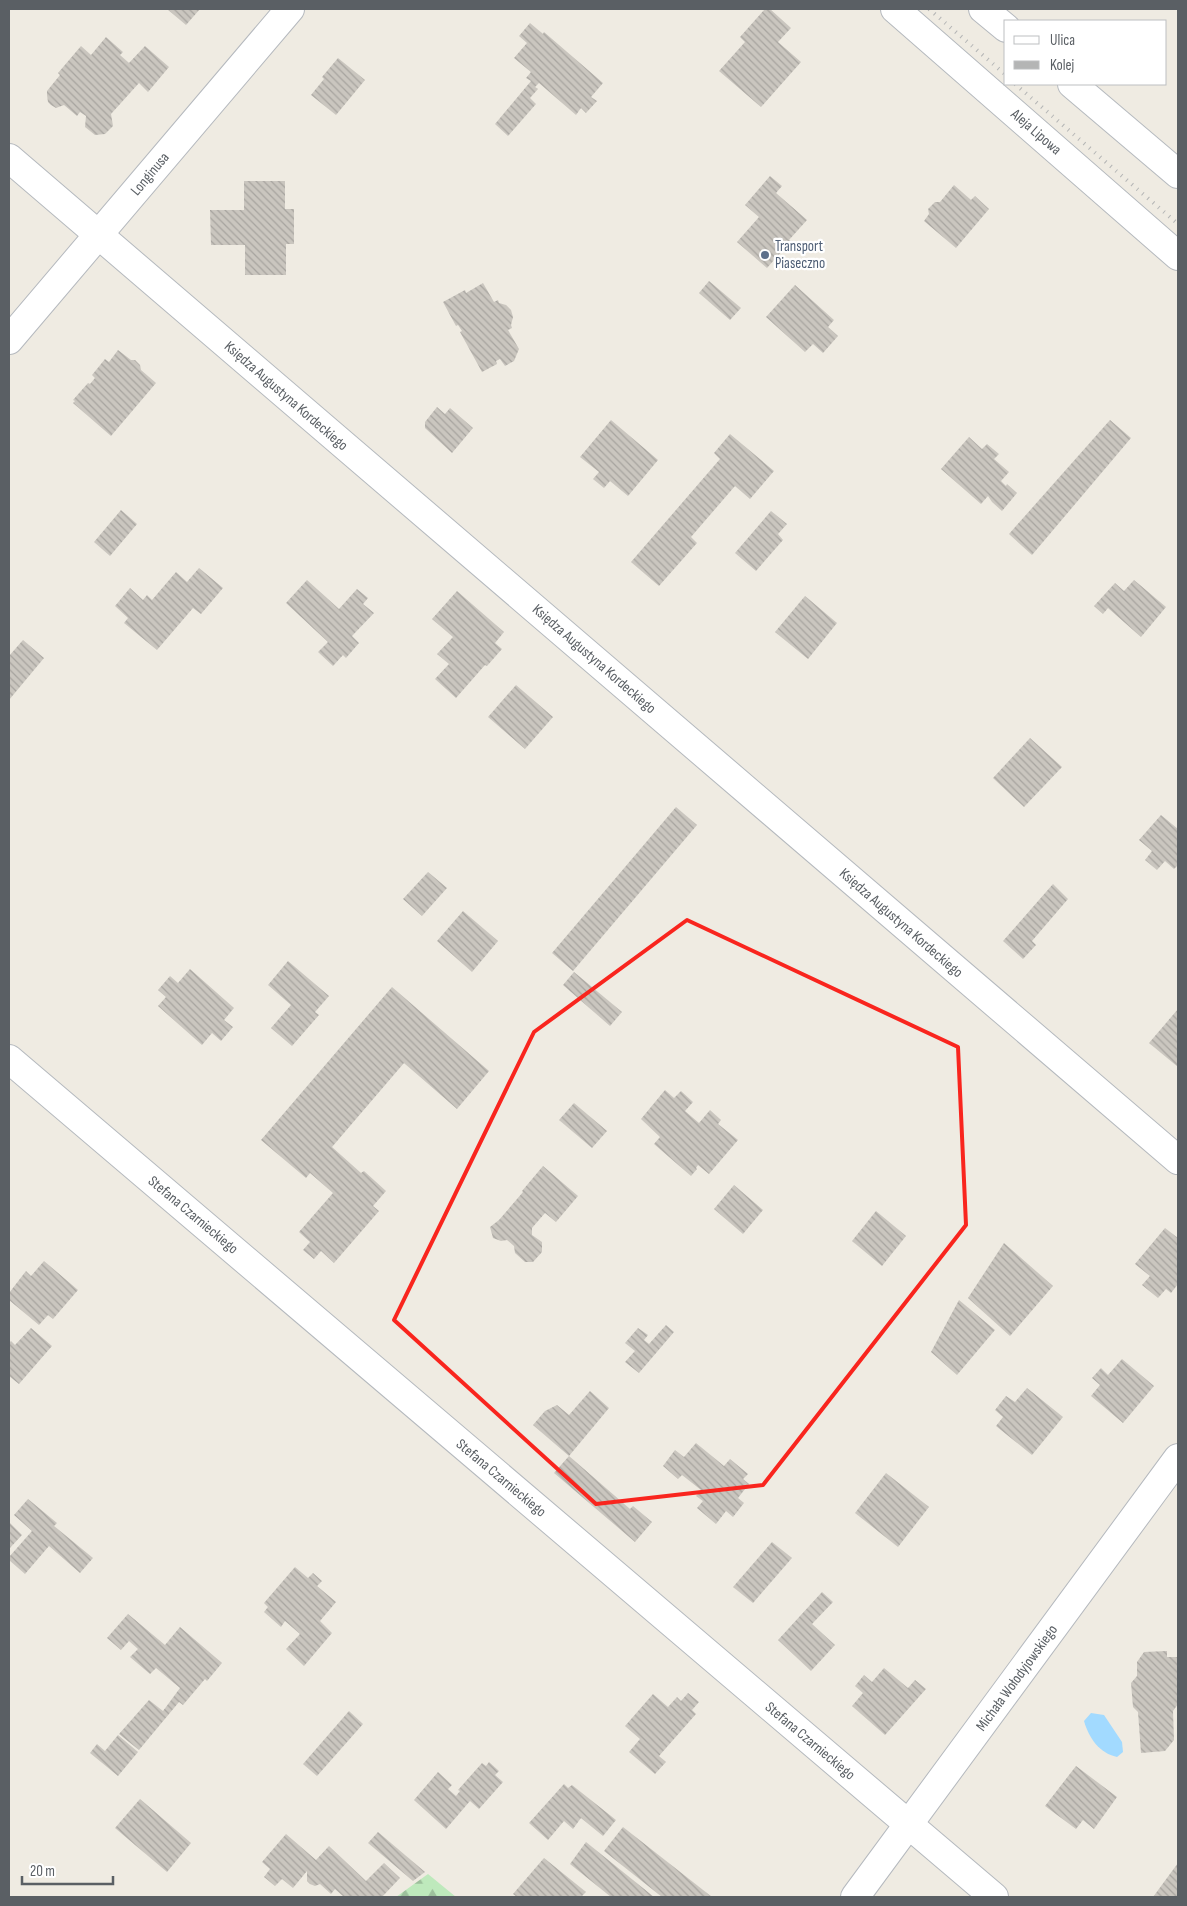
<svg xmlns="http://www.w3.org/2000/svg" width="1187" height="1906" viewBox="0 0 1187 1906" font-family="'Sofia Sans Condensed',sans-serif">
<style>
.forest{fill:url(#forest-firs)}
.water{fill:#a2daff}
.building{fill:url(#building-back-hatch)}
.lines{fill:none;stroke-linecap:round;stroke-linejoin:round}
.minor-casing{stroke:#b5b9be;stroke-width:30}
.minor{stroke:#fff;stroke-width:28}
.rail{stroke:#b4b5b5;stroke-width:4;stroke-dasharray:1 6;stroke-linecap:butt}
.marked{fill:none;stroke:#f9251e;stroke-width:4;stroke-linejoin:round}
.service-dot{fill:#5c6f8a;stroke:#fff;stroke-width:2}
.labels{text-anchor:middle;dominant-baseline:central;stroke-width:4.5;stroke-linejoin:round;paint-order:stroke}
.street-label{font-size:15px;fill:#5a5f64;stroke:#fff}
.service-label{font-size:15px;fill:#4e5e75;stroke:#fff;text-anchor:start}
</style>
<defs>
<pattern id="forest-firs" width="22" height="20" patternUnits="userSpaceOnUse" patternTransform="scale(1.25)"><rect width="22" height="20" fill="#bee9bc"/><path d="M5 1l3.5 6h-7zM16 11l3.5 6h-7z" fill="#9dc09c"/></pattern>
<pattern id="building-back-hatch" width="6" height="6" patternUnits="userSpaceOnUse" patternTransform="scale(1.25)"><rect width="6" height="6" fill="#cac6bf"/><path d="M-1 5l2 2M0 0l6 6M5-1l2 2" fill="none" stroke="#a7a49f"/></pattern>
</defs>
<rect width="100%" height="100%" fill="#efebe2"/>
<!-- forest -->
<path class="forest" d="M428,1874L456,1897H396Z"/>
<!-- water -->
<path class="water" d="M1091,1713L1104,1715L1122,1742L1123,1752L1117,1757C1099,1753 1089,1738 1084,1721Z"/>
<!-- building -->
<g class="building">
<path d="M167,9H200L186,25Z"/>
<path d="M765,9H770L791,28L778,42L801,62L761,107L719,71L745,42L740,37Z"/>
<path d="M530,23L543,34L544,32L603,83L591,97L597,101L586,113L581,108L576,115L539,83L535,87L538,89L530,98L536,104L508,136L495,124L531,81L526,78L531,72L514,58L527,43L519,36Z"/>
<path d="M106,37L123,52L120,55L129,63L145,46L169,67L148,92L139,83L111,114L113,126L105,134L95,135L85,127L86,116L80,112L77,116L64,105L56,108L51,105L48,102L47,95V91L60,75L58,73L81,46L91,55Z"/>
<path d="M338,58L365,80L336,115L311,95L324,79L322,77Z"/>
<path d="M770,176L782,186L776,193L807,220L789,240L791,241L767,268L737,242L759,217L745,205Z"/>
<path d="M244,181H285V209H294V244H286V275H245V245H211L210,210H244Z"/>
<path d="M954,185L971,200L975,196L989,209L956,248L924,221L929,214L928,209L935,202H940Z"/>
<path d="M709,281L741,308L730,320L699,293Z"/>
<path d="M483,283L494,302L498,300L499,303L506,305L511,310L513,317L511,325L512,328L508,330L519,349L514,361L505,366L500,359L496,361L497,364L482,372L460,332L462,331L458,325L456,326L443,302L465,290L466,293Z"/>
<path d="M795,285L834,320L828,327L838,336L823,353L813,344L805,352L766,317Z"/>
<path d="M118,350L131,360H135L140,365L141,370L156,383L111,436L73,403L75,401L73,400L88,383L90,384L95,378L92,375L105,359L109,362Z"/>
<path d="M437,407L445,414L450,408L473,428L452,453L425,428V422Z"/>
<path d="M611,420L658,460L628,496L610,481L604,488L593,479L599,472L580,457Z"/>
<path d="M1110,420L1131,438L1032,555L1009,534Z"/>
<path d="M730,434L774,471L750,499L735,486L691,537L697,543L659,586L631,562L720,459L714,453Z"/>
<path d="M969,437L982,449L987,444L999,454L994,459L1009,472L1001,481L1006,486L1007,484L1017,493L1002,511L992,502L988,496L981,504L941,469Z"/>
<path d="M121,510L137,524L110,556L94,542Z"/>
<path d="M771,511L787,524L778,534L783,540L756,571L735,553Z"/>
<path d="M199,568L223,588L201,614L193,608L157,650L124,623L128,618L115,606L130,588L143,600L147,595L152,600L176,572L187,582Z"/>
<path d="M307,580L339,609L357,589L368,598L363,604L374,613L352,636L359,643L346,658L343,655L333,666L318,652L328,642L286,603Z"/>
<path d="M1134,580L1166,607L1141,637L1108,608L1103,614L1094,606L1115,583L1124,591Z"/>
<path d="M457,591L504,632L495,643L502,649L487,666L485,665L456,698L435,679L449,664L437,654L453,637L432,619Z"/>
<path d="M805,596L837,623L808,659L775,632Z"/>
<path d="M23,640L44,658L9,700V656Z"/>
<path d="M516,685L553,717L525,749L488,717Z"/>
<path d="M1030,738L1062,767L1024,807L993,778Z"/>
<path d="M676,807L697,825L573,971L552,953Z"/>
<path d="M1161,815L1178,829V865L1174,869L1165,861L1157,870L1145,860L1152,851L1139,840Z"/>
<path d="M428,872L447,888L422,916L403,899Z"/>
<path d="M1053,884L1068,899L1032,941L1036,945L1023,959L1003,941Z"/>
<path d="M463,911L498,941L472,972L437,941Z"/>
<path d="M288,961L329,996L315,1012L319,1015L292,1046L271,1028L291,1005L268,985Z"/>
<path d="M190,969L234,1008L224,1020L233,1027L221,1041L212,1033L202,1045L158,1006L166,997L158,990L170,976L178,983Z"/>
<path d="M574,972L622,1012L610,1026L563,985Z"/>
<path d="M392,987L489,1071L457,1109L404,1063L332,1147L361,1173L364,1171L386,1191L373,1206L379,1211L334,1263L321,1251L314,1259L303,1250L310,1242L299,1232L333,1193L310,1173L306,1178L261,1140Z"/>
<path d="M1178,1009V1067L1149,1043Z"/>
<path d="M665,1090L674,1098L681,1091L693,1102L685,1111L699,1123L710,1110L721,1120L718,1124L738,1140L709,1174L698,1165L696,1168L697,1169L691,1176L654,1144L660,1137L641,1119Z"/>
<path d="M574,1103L607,1131L592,1148L559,1120Z"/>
<path d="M543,1166L578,1196L556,1222L545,1213L532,1228V1235L542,1242V1252L533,1262H525L515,1253L514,1246L507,1240L501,1241L493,1238L490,1227L499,1220L523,1192L522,1191Z"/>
<path d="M734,1185L763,1210L743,1234L714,1209Z"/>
<path d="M876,1211L906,1236L882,1266L852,1241Z"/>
<path d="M1165,1228L1178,1238V1284L1171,1293L1166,1289L1158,1298L1142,1285L1150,1276L1135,1264Z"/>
<path d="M1004,1243L1053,1286L1010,1336L968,1298Z"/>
<path d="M44,1261L78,1290L53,1319L48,1315L39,1325L9,1300V1293L26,1271L31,1276Z"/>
<path d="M959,1300L995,1330L957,1375L931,1352Z"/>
<path d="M666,1325L674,1332L639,1373L625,1362L635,1351L625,1343L638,1328L648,1335L644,1340L649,1344Z"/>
<path d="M31,1328L52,1346L19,1384L9,1376V1343L11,1341L15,1345Z"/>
<path d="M1122,1359L1154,1386L1123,1423L1091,1396L1100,1385L1092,1378L1101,1368L1108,1375Z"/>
<path d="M1027,1388L1063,1417L1032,1455L996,1426L1003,1417L995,1410L1006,1396L1015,1402Z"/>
<path d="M590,1391L609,1408L569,1456L630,1509L633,1506L652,1522L635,1542L554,1473L569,1456L533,1425L545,1411L557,1405L569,1415Z"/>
<path d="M696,1443L724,1466L730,1459L748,1474L743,1479L749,1484L738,1498L744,1503L733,1517L726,1511L716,1524L697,1508L703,1501L696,1496L701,1490L682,1475L678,1479L663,1466L675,1450L684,1457Z"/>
<path d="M886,1473L929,1507L898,1547L855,1513Z"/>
<path d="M28,1499L57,1523L54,1526L93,1558L80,1573L49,1546L25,1574L9,1560V1557L32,1531L14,1515Z"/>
<path d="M9,1522L22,1535L9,1549Z"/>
<path d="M772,1542L792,1558L753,1603L733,1587Z"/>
<path d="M295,1567L308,1578L313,1573L322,1581L317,1586L336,1602L320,1621L332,1633L304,1666L286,1649L300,1634L285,1621L281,1627L264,1612L268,1607L264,1603Z"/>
<path d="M822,1592L833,1602L812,1624L835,1645L811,1671L778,1640Z"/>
<path d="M128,1614L165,1645L180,1627L222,1663L207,1681L205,1679L183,1705L179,1702L139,1750L119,1734L149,1700L163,1711L180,1688L156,1668L150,1674L130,1657L138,1649L129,1641L121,1650L107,1638Z"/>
<path d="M1167,1651V1657H1178V1704L1173,1711L1174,1740L1165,1751L1141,1753L1138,1712L1133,1707L1131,1683L1137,1676V1662L1144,1652Z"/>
<path d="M884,1668L908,1688L915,1680L926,1689L885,1735L852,1706L863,1693L855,1686L864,1675L872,1682Z"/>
<path d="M688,1693L699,1702L692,1710L696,1714L659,1756L666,1762L655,1774L629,1752L640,1739L625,1726L653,1694L668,1707L677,1697L681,1701Z"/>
<path d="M349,1711L363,1724L317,1776L303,1764Z"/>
<path d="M118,1735L138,1752L118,1776L90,1753L97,1744L105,1751Z"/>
<path d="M489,1762L499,1771L495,1775L503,1782L479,1809L470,1801L446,1829L414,1800L438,1772L452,1785L448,1789L456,1796L460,1791L458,1790L482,1763L486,1766Z"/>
<path d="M1076,1766L1117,1797L1094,1829L1083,1820L1076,1829L1045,1806Z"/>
<path d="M564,1784L568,1788L572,1785L616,1820L603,1836L581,1818L573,1829L564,1821L548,1840L529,1823Z"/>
<path d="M140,1799L191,1843L167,1872L115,1828Z"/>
<path d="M623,1827L712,1897H662L604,1851Z"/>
<path d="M378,1832L425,1872L413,1881L368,1843Z"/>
<path d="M286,1834L316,1860L329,1846L366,1881L384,1863L400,1878L382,1897H344L335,1889L331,1894L320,1884L315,1886L310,1884L307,1881V1871L293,1888L282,1879L275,1886L264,1877L270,1869L262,1862Z"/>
<path d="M586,1842L654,1897H611L570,1864Z"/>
<path d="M544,1858L586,1892L581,1897H517L513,1894Z"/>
<path d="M1178,1863V1897H1153Z"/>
</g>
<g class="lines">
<!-- minor casing -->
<g class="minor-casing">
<g id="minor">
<path d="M895,9L1178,256"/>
<path d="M983,9L1006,28"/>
<path d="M1072,84L1178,174"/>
<path d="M9,158L1178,1160"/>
<path d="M9,340L290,9"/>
<path d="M9,1059L994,1897"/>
<path d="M855,1897L1178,1458"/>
</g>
</g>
<!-- minor -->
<use href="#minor" class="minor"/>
<!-- rail -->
<g class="rail">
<path d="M929,9L1006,75"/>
<path d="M1015,84L1178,224"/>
</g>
</g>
<!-- marked area -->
<path class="marked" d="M687,920L958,1047L966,1225L763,1485L596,1504L394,1320L534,1032Z"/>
<!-- markers -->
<circle class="service-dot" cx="765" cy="255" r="5"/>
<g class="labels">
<!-- street labels -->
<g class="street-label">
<text transform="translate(1036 132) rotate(41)">Aleja Lipowa</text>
<text transform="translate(150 174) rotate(-50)">Longinusa</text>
<text transform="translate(286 396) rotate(41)">Księdza Augustyna Kordeckiego</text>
<text transform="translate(594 659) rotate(41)">Księdza Augustyna Kordeckiego</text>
<text transform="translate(901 923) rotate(41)">Księdza Augustyna Kordeckiego</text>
<text transform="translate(193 1215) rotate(40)">Stefana Czarnieckiego</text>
<text transform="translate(501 1478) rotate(40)">Stefana Czarnieckiego</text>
<text transform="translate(1017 1678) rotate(-54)">Michała Wołodyjowskiego</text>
<text transform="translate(810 1741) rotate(40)">Stefana Czarnieckiego</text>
</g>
<!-- service labels -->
<g class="service-label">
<text x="775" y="246">Transport<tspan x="775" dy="17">Piaseczno</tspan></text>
</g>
</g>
<!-- border -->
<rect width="1187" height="1906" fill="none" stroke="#5a5f64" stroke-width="20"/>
<!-- legend -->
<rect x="1004" y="20" width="162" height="65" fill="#ffffff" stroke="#bdbfc1"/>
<rect x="1014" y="36" width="25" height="8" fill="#ffffff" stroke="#bdbfc1"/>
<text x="1050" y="45" font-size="15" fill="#5a5f64">Ulica</text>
<rect x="1014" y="61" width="25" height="8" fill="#b4b5b5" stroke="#bdbfc1"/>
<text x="1050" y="70" font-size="15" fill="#5a5f64">Kolej</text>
<!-- scale -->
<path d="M22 1876v8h91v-8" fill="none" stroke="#5a5f64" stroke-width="2.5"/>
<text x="30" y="1876" font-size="15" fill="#5a5f64" stroke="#ffffff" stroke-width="4" paint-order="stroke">20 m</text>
</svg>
